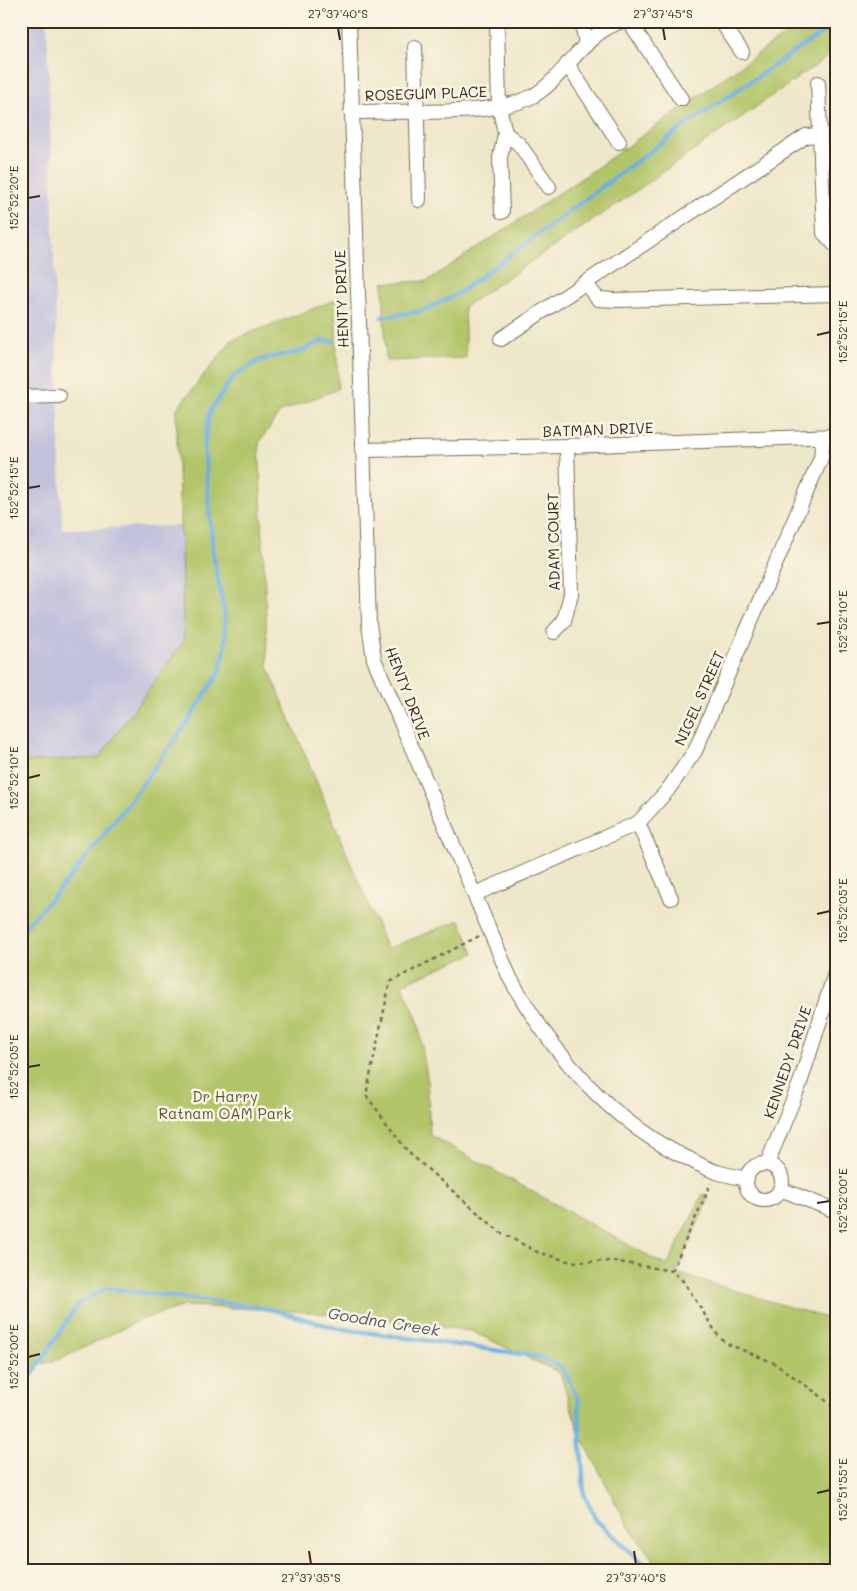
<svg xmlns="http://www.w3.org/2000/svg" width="857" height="1591" viewBox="0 0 857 1591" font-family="Mali,sans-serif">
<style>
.industrial{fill:#c2c1dc}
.green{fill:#b2c569;stroke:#767844}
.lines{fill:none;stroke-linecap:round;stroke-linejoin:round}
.stream{stroke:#6caee1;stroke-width:4.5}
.minor-casing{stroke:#7a6c5a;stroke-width:16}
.path{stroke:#7a6c5a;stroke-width:2.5;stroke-dasharray:4 4;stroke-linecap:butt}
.minor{stroke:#fff;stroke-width:14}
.ticks{fill:none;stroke:#3b2a1e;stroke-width:2}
.labels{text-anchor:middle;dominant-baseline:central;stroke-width:5;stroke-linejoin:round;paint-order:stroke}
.street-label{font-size:15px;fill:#3b2a1e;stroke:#fcf5e5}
.park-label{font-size:15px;fill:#5f5834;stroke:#fcf5e5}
.water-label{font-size:16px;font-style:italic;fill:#4c5862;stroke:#fcf5e5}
.neatline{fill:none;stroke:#3b2a1e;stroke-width:2}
.ticks-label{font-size:12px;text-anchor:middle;fill:#3b2a1e}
</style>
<rect width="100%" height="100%" fill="#fcf5e5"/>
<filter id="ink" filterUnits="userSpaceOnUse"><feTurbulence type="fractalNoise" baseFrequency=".02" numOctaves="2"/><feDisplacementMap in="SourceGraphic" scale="10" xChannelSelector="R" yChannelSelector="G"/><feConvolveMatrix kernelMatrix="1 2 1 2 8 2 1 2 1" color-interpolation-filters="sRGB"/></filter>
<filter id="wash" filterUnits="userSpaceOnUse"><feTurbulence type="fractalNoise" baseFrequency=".0096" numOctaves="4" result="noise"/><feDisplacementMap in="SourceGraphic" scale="20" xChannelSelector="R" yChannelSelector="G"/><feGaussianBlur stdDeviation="1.12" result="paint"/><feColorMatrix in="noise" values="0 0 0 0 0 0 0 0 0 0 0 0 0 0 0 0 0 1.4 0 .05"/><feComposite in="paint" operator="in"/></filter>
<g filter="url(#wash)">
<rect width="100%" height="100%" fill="#efe7c9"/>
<!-- industrial -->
<path class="industrial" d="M21,21H47L62,529L180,526L184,641L99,758L21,762Z"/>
<!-- green -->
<g class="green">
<path d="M804,21H836V51L623,200L464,307L466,358L386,361L383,283L427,281L588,174Z"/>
<path d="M335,300L338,389L280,412L259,443L268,667L387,949L460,920L474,953L402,984L418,1021L427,1077L430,1135L667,1266L703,1194L709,1197L676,1273L836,1321V1570H660L625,1521L579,1432L560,1373L471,1331L374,1318L282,1310L184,1306L140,1320L63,1358L21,1370V762L99,758L184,641L176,410L232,340Z"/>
</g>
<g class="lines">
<!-- stream -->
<g class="stream">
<path d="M382,317L422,311L456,295L683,127L834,25"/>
<path d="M21,931L68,880L127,805L186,724L219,673L225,649V617L213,553L204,444L210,411L234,376L262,359L300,352L321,341H333"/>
<path d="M21,1392L78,1304L106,1288L270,1309L336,1328L536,1356L562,1367L578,1399L584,1494L596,1520L650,1570"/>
</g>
</g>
</g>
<g filter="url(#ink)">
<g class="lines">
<!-- minor casing -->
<g class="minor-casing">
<g id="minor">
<path d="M349,21L369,624L374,659L510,978C551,1052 611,1123 689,1159C698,1164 707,1169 717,1172C726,1175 737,1177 747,1179"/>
<path d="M497,21L499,106L505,133L500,158L502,212"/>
<path d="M582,21L586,45"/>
<path d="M629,21L681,99"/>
<path d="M721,21L742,52"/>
<path d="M415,47L419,200"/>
<path d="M567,64L619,142"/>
<path d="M818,83L824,233L836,246"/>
<path d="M351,112C399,110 492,118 533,96C566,77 583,32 623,21"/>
<path d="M505,133L519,144L549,187"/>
<path d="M585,283L598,299L616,300L836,294"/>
<path d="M501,339L806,136L819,135"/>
<path d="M21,397L59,396"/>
<path d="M362,450L567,446L836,436"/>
<path d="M554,632L564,621L571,594L567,446"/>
<path d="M638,823L671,898"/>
<path d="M475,894L638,823L667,791L695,751L821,458L823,437"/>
<path d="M767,1164L800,1083L836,970"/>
<circle cx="764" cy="1182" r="18"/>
<path d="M780,1189L836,1211"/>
</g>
</g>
<!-- path -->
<g class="path">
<path d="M479,936L390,982L366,1095L409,1153L500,1232L537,1252L571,1262L613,1261L672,1271L684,1282L719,1337L728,1344L774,1363L822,1397L836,1410"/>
<path d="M672,1271L711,1183"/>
</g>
<!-- minor -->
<use href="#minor" class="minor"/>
</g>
</g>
<!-- ticks -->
<path class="ticks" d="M338,28L340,40M663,28L665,40M28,198L40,196M817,335L830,332M28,488L40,486M817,624L830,622M28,778L40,775M817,914L830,911M28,1067L40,1065M817,1203L830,1201M28,1357L40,1354M817,1493L830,1490M309,1551L311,1564M634,1551L636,1564"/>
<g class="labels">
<!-- street labels -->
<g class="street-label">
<text transform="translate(426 93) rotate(-2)">ROSEGUM PLACE</text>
<text transform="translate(341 299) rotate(-92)">HENTY DRIVE</text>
<text transform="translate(598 429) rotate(-2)">BATMAN DRIVE</text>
<text transform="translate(553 542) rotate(-91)">ADAM COURT</text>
<text transform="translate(408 693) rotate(69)">HENTY DRIVE</text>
<text transform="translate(699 698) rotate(-66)">NIGEL STREET</text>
<text transform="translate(787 1062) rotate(-71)">KENNEDY DRIVE</text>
</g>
<!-- park labels -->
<g class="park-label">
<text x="225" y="1096">Dr Harry<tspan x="225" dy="17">Ratnam OAM Park</tspan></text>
</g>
<!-- water labels -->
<g class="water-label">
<text transform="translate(384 1321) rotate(9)">Goodna Creek</text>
</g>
</g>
<!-- margin -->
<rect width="857" height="1591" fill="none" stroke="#fcf5e5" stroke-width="55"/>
<rect x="28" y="28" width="802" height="1536" class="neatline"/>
<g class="ticks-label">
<text x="338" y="18">27°37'40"S</text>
<text x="663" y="18">27°37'45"S</text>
<text transform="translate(14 198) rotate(-90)" y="4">152°52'20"E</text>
<text transform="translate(843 332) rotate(-90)" y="4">152°52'15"E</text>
<text transform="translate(14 488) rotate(-90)" y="4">152°52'15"E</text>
<text transform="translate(843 622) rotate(-90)" y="4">152°52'10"E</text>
<text transform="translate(14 778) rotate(-90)" y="4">152°52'10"E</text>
<text transform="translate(843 911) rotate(-90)" y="4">152°52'05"E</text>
<text transform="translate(14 1067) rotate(-90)" y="4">152°52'05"E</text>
<text transform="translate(843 1201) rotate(-90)" y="4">152°52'00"E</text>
<text transform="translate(14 1357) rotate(-90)" y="4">152°52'00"E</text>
<text transform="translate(843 1490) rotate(-90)" y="4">152°51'55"E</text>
<text x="311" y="1582">27°37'35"S</text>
<text x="636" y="1582">27°37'40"S</text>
</g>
</svg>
